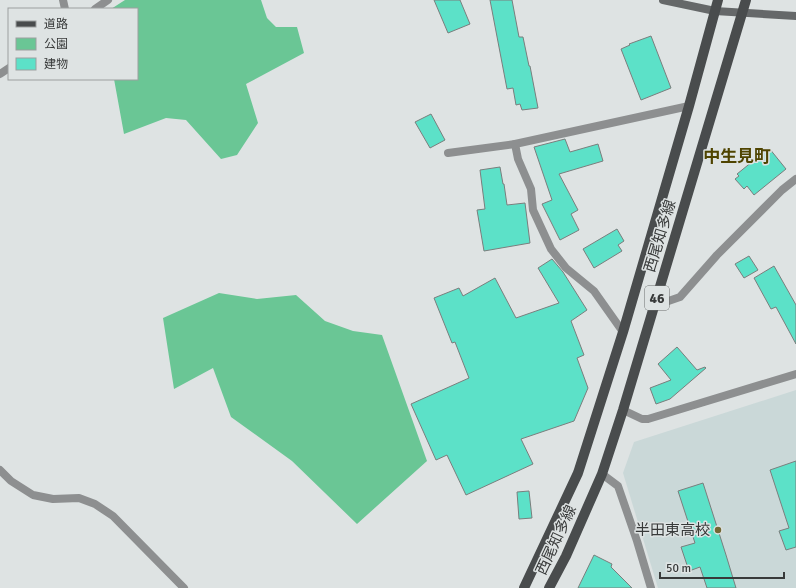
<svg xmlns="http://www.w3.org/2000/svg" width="796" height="588" viewBox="0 0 796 588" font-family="Signika,'Noto Sans JP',sans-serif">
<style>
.built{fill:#cad8d8}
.green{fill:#6ac695}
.building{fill:#5ce1c8;stroke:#7a7e7d}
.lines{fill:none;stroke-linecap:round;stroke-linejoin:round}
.street{stroke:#8d8f90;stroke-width:8}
.secondary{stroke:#656869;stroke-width:8}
.primary{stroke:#494c4d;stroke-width:10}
.poi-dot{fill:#726834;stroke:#dee3e3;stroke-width:1.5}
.labels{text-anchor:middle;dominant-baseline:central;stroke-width:3;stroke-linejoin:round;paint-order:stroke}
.shield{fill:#dee3e3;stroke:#6a6d6d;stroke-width:1}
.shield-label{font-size:14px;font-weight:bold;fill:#383a3a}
.street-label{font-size:15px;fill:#383a3a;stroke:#dee3e3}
.poi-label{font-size:15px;fill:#383a3a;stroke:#dee3e3;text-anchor:end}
.quarter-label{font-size:17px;font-weight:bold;fill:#4f4400;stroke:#dee3e3}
</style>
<rect width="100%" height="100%" fill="#dee3e3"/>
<!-- built -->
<path class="built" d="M796,390V588H658L623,473L634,442Z"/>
<!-- green -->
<g class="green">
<path d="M125,0H261L267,18L276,27H297L304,53L246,84L258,123L237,155L221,159L186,120L166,118L124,134L114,79H137V9H111Z"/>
<path d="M219,293L257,299L296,295L325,321L353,331L382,335L427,461L357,524L292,461L231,417L213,368L174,389L163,318Z"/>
</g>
<!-- building -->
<g class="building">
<path d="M434,0H460L470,24L448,33Z"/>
<path d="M490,0H512L519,37H523L529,66H530L538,108L522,110L520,104L516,105L513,88L507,89Z"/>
<path d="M651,36L671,88L641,100L621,49L630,45L629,44Z"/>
<path d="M431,114L445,140L430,148L415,122Z"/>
<path d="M565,139L570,152L598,144L603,161L559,174L578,210L571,214L579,230L560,240L542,204L552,200L534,147Z"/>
<path d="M769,148L786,169L754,195L747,186L744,189L735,179L739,176L737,174Z"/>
<path d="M500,167L503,184H504L507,205L525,203L530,243L484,251L477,210L485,209L480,170Z"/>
<path d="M617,229L624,241L618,245L622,251L594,268L583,249Z"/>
<path d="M749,256L758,270L744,278L735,264Z"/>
<path d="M552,259L563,272L587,310L571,321L584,355L577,358L588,388L574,421L521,439L533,464L466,495L447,455L436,460L411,404L469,378L455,342L452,343L434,298L459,288L463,296L495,278L516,318L559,303L538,268Z"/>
<path d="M774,266L796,305V344L776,307L771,309L754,278Z"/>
<path d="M677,347L697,370L705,367L706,368L670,399L656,404L650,388L671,380L658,364Z"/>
<path d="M796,461V547L786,550L779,531L789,528L770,470Z"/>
<path d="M703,483L726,555L736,588H707L700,567L689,571L681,547L695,543L678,491Z"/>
<path d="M529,491L532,518L519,519L517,492Z"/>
<path d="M594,555L612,564L611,567L632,588H578Z"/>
</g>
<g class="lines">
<!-- street -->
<g class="street">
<path d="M63,0L65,9"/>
<path d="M95,9L108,0"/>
<path d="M0,74L9,68"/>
<path d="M515,144L518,159L531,189L533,210L551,249L566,268L594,291L623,332"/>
<path d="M448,153L515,144L689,106"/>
<path d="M654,306L680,297L717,255L782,190L796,179"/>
<path d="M623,410L642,419H648L796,374"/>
<path d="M0,470L11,481L33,495L53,499L79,498L95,504L113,516L184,588"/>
<path d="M602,474L618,486L637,541L651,588"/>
</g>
<!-- secondary -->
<path class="secondary" d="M663,0L715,11L796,16"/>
<!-- primary -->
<g class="primary">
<path d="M524,588L578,473L623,332L689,106L718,0"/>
<path d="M549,588L566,556L602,474L623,410L746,0"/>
</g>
</g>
<!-- markers -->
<circle class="poi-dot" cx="718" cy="530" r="4"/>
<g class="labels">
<!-- shield labels -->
<rect class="shield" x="645" y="286" width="24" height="24" rx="3"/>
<g class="shield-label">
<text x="657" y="298">46</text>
</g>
<!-- street labels -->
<g class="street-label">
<text transform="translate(660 236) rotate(-73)">西尾知多線</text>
<text transform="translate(556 540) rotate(-65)">西尾知多線</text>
</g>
<!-- poi labels -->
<g class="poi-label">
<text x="710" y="530">半田東高校</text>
</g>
<!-- quarter labels -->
<g class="quarter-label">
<text x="737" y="156">中生見町</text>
</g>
</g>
<!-- legend -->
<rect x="8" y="8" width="130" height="72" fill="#dee3e3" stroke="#9c9f9f"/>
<rect x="16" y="21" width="20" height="6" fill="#494c4d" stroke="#9c9f9f"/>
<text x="44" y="28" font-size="12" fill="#383a3a">道路</text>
<rect x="16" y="38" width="20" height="12" fill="#6ac695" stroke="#9c9f9f"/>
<text x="44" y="48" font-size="12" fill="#383a3a">公園</text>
<rect x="16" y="58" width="20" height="12" fill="#5ce1c8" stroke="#9c9f9f"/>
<text x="44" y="68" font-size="12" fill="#383a3a">建物</text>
<!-- scale -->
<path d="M660 572v6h124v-6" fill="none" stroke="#383a3a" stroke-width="2"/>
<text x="666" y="572" font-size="12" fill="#383a3a" stroke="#dee3e3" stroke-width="3" paint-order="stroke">50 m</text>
</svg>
